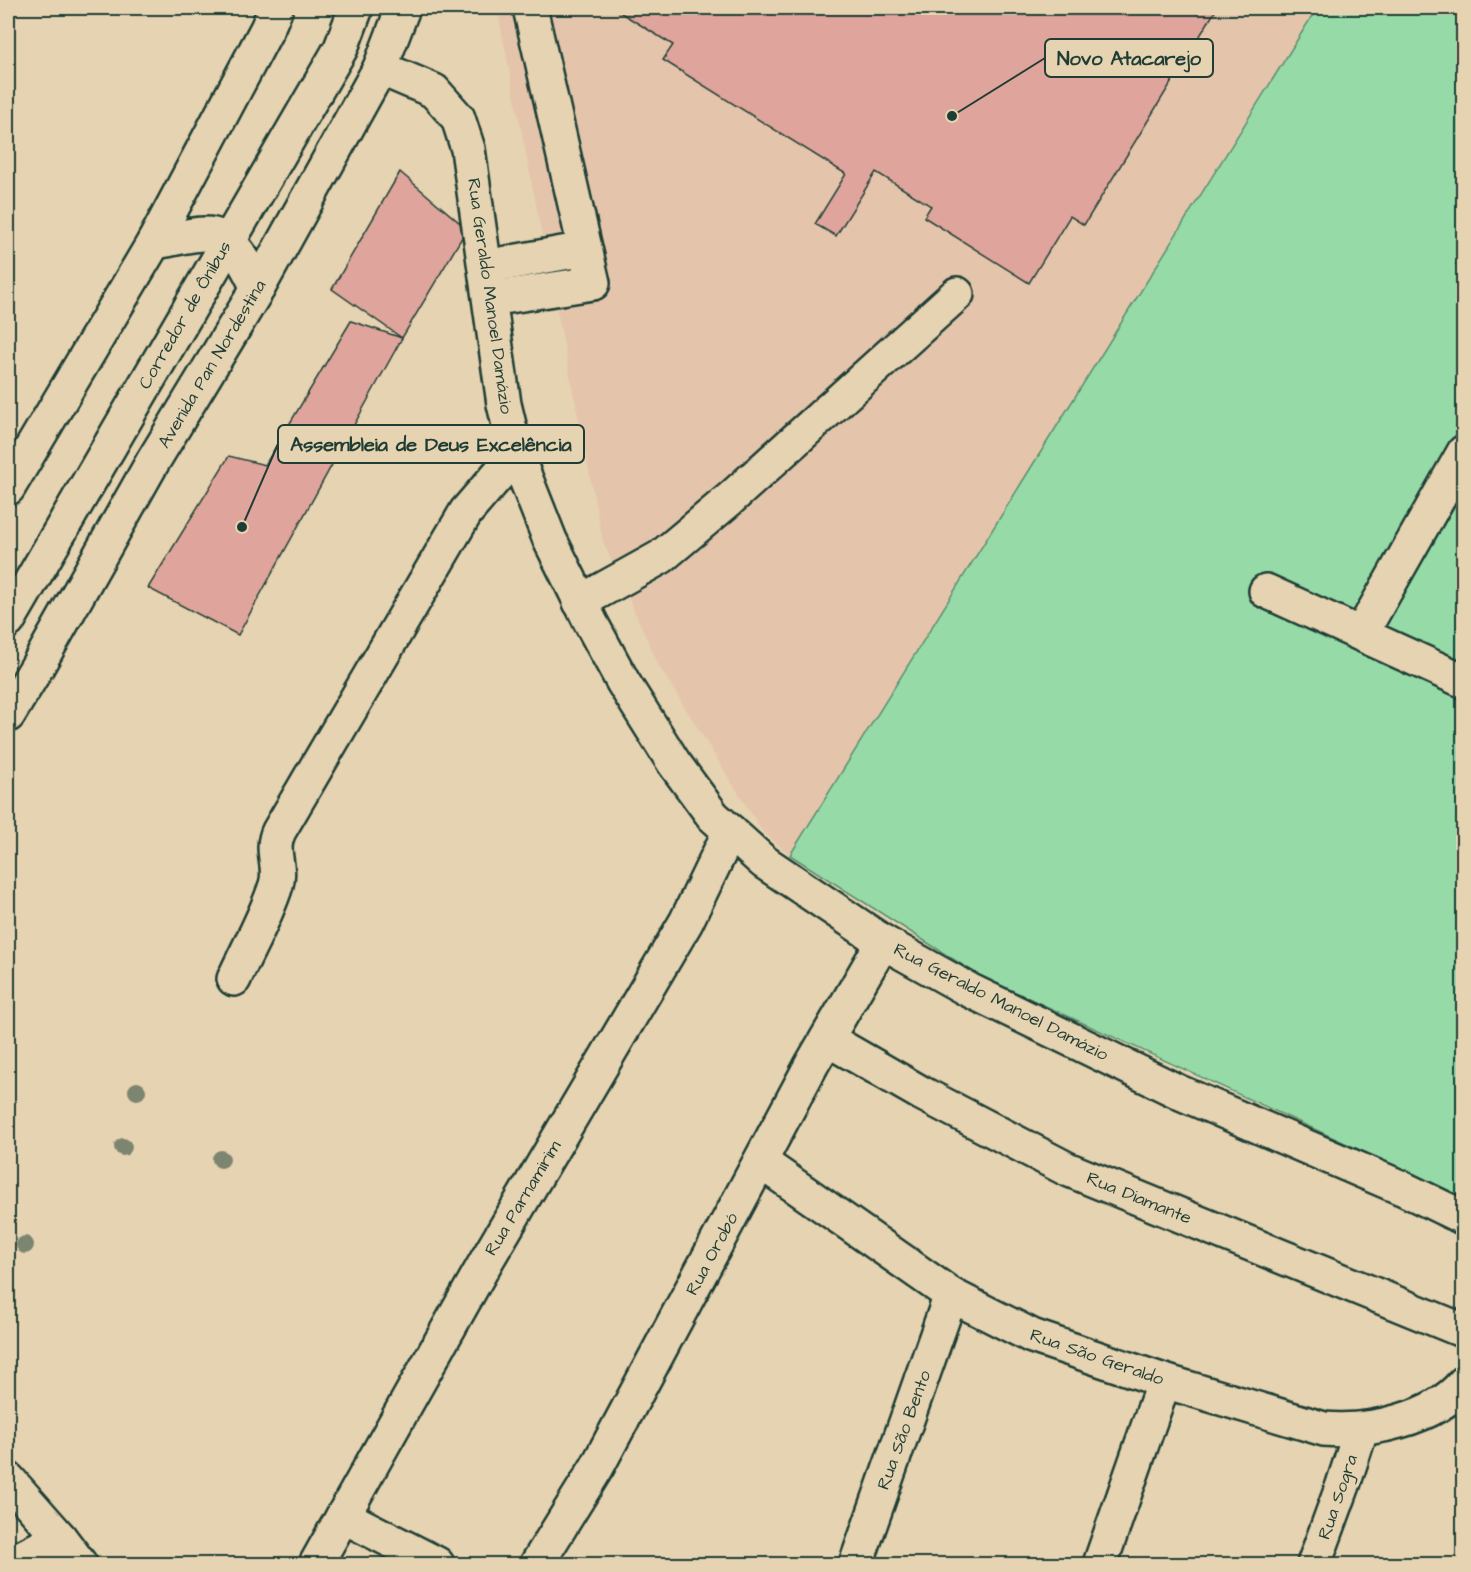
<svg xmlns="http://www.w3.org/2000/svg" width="1471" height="1572" viewBox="0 0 1471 1572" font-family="'Architects Daughter',sans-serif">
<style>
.built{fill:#e4c5ab}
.green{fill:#96dba7;stroke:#5a8c6e;stroke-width:1.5}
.building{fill:#dfa59c;stroke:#1f3d34;stroke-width:1.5}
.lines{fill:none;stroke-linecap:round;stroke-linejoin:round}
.minor-casing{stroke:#1f3d34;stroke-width:38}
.highway-casing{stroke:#1f3d34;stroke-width:38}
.path{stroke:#1f3d34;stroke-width:4;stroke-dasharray:1.5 4.5;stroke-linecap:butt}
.minor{stroke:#e6d3b1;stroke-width:33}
.highway{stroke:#e6d3b1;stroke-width:33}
.tree{fill:#7c8570}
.labels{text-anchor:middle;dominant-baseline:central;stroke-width:6;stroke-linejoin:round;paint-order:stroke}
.street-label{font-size:18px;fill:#1f3d34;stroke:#e6d3b1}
.leader{fill:none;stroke:#1f3d34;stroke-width:2}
.callout-dot{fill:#1f3d34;stroke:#e6d3b1;stroke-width:2}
.callout{fill:#e6d3b1;stroke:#1f3d34;stroke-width:2}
.callout-label{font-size:20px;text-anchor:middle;font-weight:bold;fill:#1f3d34}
</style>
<rect width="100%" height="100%" fill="#e6d3b1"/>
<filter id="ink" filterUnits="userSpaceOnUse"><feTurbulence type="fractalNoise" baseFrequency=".0167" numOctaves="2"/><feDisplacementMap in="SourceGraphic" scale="12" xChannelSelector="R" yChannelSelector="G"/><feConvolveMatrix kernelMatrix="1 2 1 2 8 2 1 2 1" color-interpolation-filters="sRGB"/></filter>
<g filter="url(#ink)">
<!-- built -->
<path class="built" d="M497,8H1317L790,855L762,831L659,666L603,542Z"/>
<!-- green -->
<path class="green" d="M1317,8H1463V1197L978,975L790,855Z"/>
<!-- building -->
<g class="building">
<path d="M613,8H1217L1084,225L1070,216L1029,283L924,217L931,206L876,172L836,236L815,224L846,174L663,60L673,45Z"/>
<path d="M400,172L467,229L402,338L332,289Z"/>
<path d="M351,321L402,338L238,635L148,588L229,456L265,465Z"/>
</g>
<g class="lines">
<!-- minor casing -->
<g class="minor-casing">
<g id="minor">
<path d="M380,68L434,91L458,118L468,149L504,404L516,454L550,540L591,623L623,682L674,763L713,816L764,862L883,942L969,990L1181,1093L1402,1188L1464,1218"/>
<path d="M485,267L585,249"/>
<path d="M490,299L593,283L530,8"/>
<path d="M1266,591L1464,681"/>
<path d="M580,602L661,557L730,499L957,294"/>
<path d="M8,621L341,48L356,8"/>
<path d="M1361,634L1464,452"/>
<path d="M234,979C248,948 266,917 276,885C282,866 269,851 279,831L466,512L516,454"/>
<path d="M827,1039L921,1093L1067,1169L1464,1331"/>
<path d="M761,1162L951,1295L1032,1336L1164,1381L1324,1429C1368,1433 1435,1419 1464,1383"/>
<path d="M8,1479L60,1538L80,1564"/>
<path d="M343,1516L437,1564"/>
<path d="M9,1564L60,1538"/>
<path d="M316,1564L488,1258L686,922L730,831"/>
<path d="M537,1564L597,1467L812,1064L883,942"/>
<path d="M856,1564L951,1295"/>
<path d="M1100,1564L1164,1381"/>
<path d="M1314,1564L1343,1485L1361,1430"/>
</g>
</g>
<!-- highway casing -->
<g class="highway-casing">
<g id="highway">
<path d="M154,242C171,240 188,234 205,234C234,234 247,266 258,288"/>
<path d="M8,488L154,242L267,29L276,8"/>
<path d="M8,715L37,667L152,463L258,288L380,68L403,8"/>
</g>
</g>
<!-- path -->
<path class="path" d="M1456,263L1464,268"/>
<!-- minor -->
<use href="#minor" class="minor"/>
<!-- highway -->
<use href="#highway" class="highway"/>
</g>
<!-- trees -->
<g class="tree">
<circle cx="137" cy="1091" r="9"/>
<circle cx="123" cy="1147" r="9"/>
<circle cx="221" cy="1159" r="9"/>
<circle cx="25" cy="1245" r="9"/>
</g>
</g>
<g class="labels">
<!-- street labels -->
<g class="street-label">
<text transform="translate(490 296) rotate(82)">Rua Geraldo Manoel Damázio</text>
<text transform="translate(185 315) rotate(-60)">Corredor de Ônibus</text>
<text transform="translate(212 364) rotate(-59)">Avenida Pan Nordestina</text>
<text transform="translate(1001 1002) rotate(27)">Rua Geraldo Manoel Damázio</text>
<text transform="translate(523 1198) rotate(-59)">Rua Parnamirim</text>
<text transform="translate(1139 1198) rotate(22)">Rua Diamante</text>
<text transform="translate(712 1254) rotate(-62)">Rua Orobó</text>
<text transform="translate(1097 1357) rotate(19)">Rua São Geraldo</text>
<text transform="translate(904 1430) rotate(-70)">Rua São Bento</text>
<text transform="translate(1338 1497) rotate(-71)">Rua Sogra</text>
</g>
</g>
<!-- callouts -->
<path class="leader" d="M952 116L1045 58M242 527L278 444"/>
<g class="callout-dot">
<circle cx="952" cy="116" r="6"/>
<circle cx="242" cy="527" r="6"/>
</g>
<g class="callout">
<rect x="1045" y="39" width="168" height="38" rx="6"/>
<rect x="278" y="425" width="306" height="38" rx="6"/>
</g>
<g class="callout-label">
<text x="1129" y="65">Novo Atacarejo</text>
<text x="431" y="451">Assembleia de Deus Excelência</text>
</g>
<!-- margin -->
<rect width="1471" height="1572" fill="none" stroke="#e6d3b1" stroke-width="30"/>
<rect x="15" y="15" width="1441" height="1542" fill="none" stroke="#1f3d34" stroke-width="2" filter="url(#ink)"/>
</svg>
